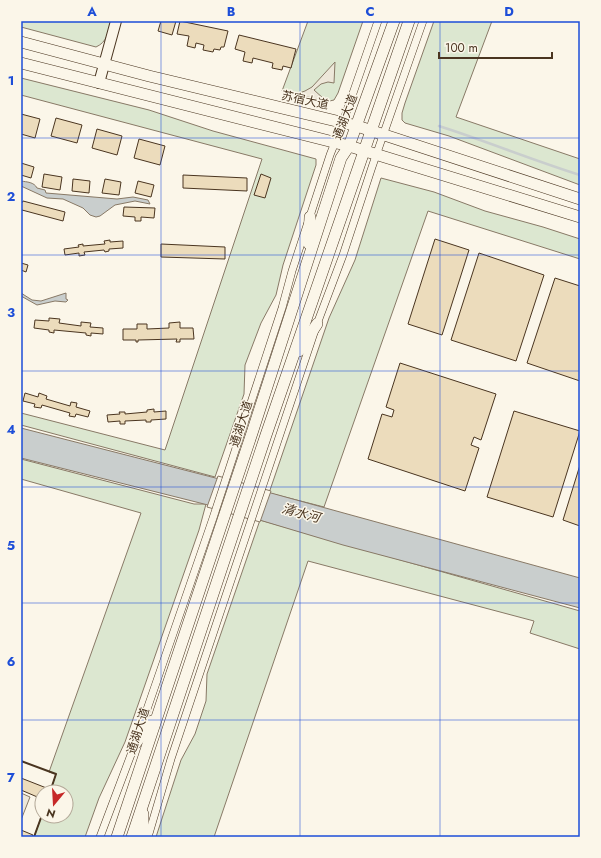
<svg xmlns="http://www.w3.org/2000/svg" width="601" height="858" viewBox="0 0 601 858" font-family="Jost,'Noto Sans SC',sans-serif">
<style>
.green{fill:#dce7d0;stroke:#887966}
.parking{fill:#ede7d9;stroke:#887966}
.water{fill:#c9cecd;stroke:#887966}
.pier{fill:#fbf6e9;stroke:#887966}
.lines{fill:none;stroke-linecap:round;stroke-linejoin:round}
.stream{stroke:#c9cecd;stroke-width:2.5}
.building{fill:#ecdcbc;stroke:#4a3520}
.street-casing{stroke:#4a3520;stroke-width:8}
.secondary-casing{stroke:#4a3520;stroke-width:12}
.primary-casing{stroke:#4a3520;stroke-width:12}
.street{stroke:#fbf6e9;stroke-width:7}
.secondary{stroke:#fbf6e9;stroke-width:10}
.primary{stroke:#fbf6e9;stroke-width:11}
.wall{stroke:#4a3520;stroke-width:2}
.grid{fill:none;stroke:#1d4ed8;stroke-width:1;stroke-opacity:0.55}
.labels{text-anchor:middle;dominant-baseline:central;stroke-width:3;stroke-linejoin:round;paint-order:stroke}
.street-label{font-size:12px;fill:#4a3520;stroke:#fbf6e9}
.water-label{font-size:13px;font-style:italic;fill:#4a3520;stroke:#fbf6e9}
.neatline{fill:none;stroke:#1d4ed8;stroke-width:1.5}
.grid-label{font-size:13px;text-anchor:middle;font-weight:bold;fill:#1d4ed8}
</style>
<rect width="100%" height="100%" fill="#fbf6e9"/>
<!-- green -->
<g class="green">
<path d="M21,21H111C108,33 107,42 96,47L21,27Z"/>
<path d="M308,21H363L338,93L334,100L325,102L282,91Z"/>
<path d="M434,21H492L456,117L580,159V185L449,136L405,123L402,120V113L405,103Z"/>
<path d="M21,78L149,110L213,131L316,159V165L283,265L276,295L261,323L245,365L244,394L215,477L21,425V413L165,450L262,159L21,95Z"/>
<path d="M381,178L434,192L485,211L543,227L580,239V259L428,211L324,507L269,493L329,318L355,260Z"/>
<path d="M21,459L194,504H206L199,530L125,742L99,798L85,837H34L42,815V816H66V792H50L56,774L49,772L141,513L21,479Z"/>
<path d="M260,520L580,611V649L530,633L534,621L308,561L214,837H156L181,760L195,734L206,701L207,674Z"/>
</g>
<!-- parking -->
<g class="parking">
<path d="M335,62L334,83L328,82L321,84L314,90L324,99V101L296,94L305,91L312,87Z"/>
<path d="M21,793L30,797L21,820Z"/>
</g>
<!-- water -->
<g class="water">
<path d="M21,181C27,182 34,182 37,188L45,190L46,193L117,199L133,197L148,200L150,204L135,201L115,205L100,216L96,217L90,215L83,208L63,199L47,198L21,186Z"/>
<path d="M21,293L32,300L41,301L66,293V299L68,300L66,302L55,301L37,305L21,296Z"/>
<path d="M21,428L231,482L580,578V608L343,545L216,507L21,458Z"/>
</g>
<!-- pier -->
<path class="pier" d="M218,476L271,491L260,522L207,507Z"/>
<g class="lines">
<!-- stream -->
<path class="stream" d="M439,126C486,141 532,160 580,175"/>
</g>
<!-- building -->
<g class="building">
<path d="M161,21H176L172,35L158,31Z"/>
<path d="M180,21L228,31L224,47H221L220,50L214,49L213,52L203,50L204,45L196,43L195,48L187,46L189,36L177,34Z"/>
<path d="M239,35L296,49L291,68L283,66L282,70L272,68L273,63L253,58L252,63L243,61L245,52L235,49Z"/>
<path d="M21,114L40,119L35,138L21,134Z"/>
<path d="M56,118L82,125L77,143L51,136Z"/>
<path d="M97,129L122,136L117,155L92,148Z"/>
<path d="M139,139L165,146L160,165L134,158Z"/>
<path d="M21,163L34,167L31,178L21,175Z"/>
<path d="M44,174L62,177L60,190L42,187Z"/>
<path d="M261,174L271,178L265,198L254,195Z"/>
<path d="M183,175L247,178V191L183,188Z"/>
<path d="M73,179L90,181L89,193L72,191Z"/>
<path d="M105,179L121,182L119,195L102,193Z"/>
<path d="M138,181L154,185L151,197L135,193Z"/>
<path d="M23,201L65,212L63,221L22,210L21,213V204Z"/>
<path d="M124,207L155,208L154,218L141,217V221H135V217L123,216Z"/>
<path d="M435,239L469,250L442,335L408,324Z"/>
<path d="M110,240V242L123,241V248L109,249V251L105,252L104,250L84,252L85,255L79,256V253L65,255L64,249L79,247L78,245L83,244V246L105,244L104,241Z"/>
<path d="M161,244L225,247V259L161,257Z"/>
<path d="M479,253L544,275L516,361L451,340Z"/>
<path d="M21,263L28,265L26,272L21,270Z"/>
<path d="M555,278L580,286V381L527,363Z"/>
<path d="M49,318L60,319L59,323L81,326V322L91,323L90,327L103,328V334L91,333V336L86,335V333L54,330V333L49,332V330L34,328L35,320L49,321Z"/>
<path d="M180,322V328H193L194,339H180V342H176L177,339L138,340V342H136V340H123V329H137V324H147V329L169,328V323Z"/>
<path d="M400,363L496,394L481,440L474,437L471,445L479,448L465,491L368,459L382,414L392,417L394,410L386,407Z"/>
<path d="M25,393L38,397L39,393L47,396L46,399L70,406L71,402L77,403L76,407L90,411L88,417L76,414L75,417L69,416L70,413L42,405L41,408L34,407L35,404L23,401Z"/>
<path d="M154,409V412L166,411V419L151,420V422H146V420L125,421V424H120V421L108,422L107,415L120,414L119,412H125V414L147,412V410Z"/>
<path d="M514,411L580,431L553,517L487,497Z"/>
<path d="M580,465V526L563,520Z"/>
<path d="M21,778L49,789L48,792H42V799L21,790Z"/>
<path d="M21,830L33,835L32,837H21Z"/>
</g>
<g class="lines">
<!-- street casing -->
<g class="street-casing">
<g id="street">
<path d="M100,837L135,744L213,518L282,308L292,271L330,155L343,122L378,21"/>
<path d="M148,837L171,759L317,324L343,255L372,167L423,21"/>
</g>
</g>
<!-- secondary casing -->
<g class="secondary-casing">
<path id="secondary" d="M99,83L116,21"/>
</g>
<!-- primary casing -->
<g class="primary-casing">
<g id="primary">
<path d="M21,42L149,76L357,126L580,199"/>
<path d="M21,63L349,146L580,217"/>
<path d="M309,244L310,217"/>
<path d="M299,351L317,324"/>
<path d="M135,744L152,721"/>
<path d="M117,837L252,433L341,158L349,146L394,21"/>
<path d="M132,837L266,435L409,21"/>
<path d="M143,837V814"/>
</g>
</g>
<!-- street -->
<use href="#street" class="street"/>
<!-- secondary -->
<use href="#secondary" class="secondary"/>
<!-- primary -->
<use href="#primary" class="primary"/>
<!-- wall -->
<g class="wall">
<path d="M21,761L56,774L50,792"/>
<path d="M34,837L42,815"/>
</g>
</g>
<!-- grid -->
<path class="grid" d="M161,21V837M300,21V837M440,21V837M21,138H580M21,255H580M21,371H580M21,487H580M21,603H580M21,720H580"/>
<g class="labels">
<!-- street labels -->
<g class="street-label">
<text transform="translate(305 100) rotate(12)">苏宿大道</text>
<text transform="translate(345 117) rotate(-69)">通湖大道</text>
<text transform="translate(241 424) rotate(-72)">通湖大道</text>
<text transform="translate(138 731) rotate(-72)">通湖大道</text>
</g>
<!-- water labels -->
<g class="water-label">
<text transform="translate(301 513) rotate(15)">清水河</text>
</g>
</g>
<!-- border -->
<rect width="601" height="858" fill="none" stroke="#fbf6e9" stroke-width="44"/>
<!-- north arrow -->
<g transform="translate(54 804) rotate(198)"><circle r="19" fill="#fbf6e9" stroke="#b4a999"/>
<path d="M0-3L7 15L0 10L-7 15Z" fill="#c62828"/>
<text y="-6" font-size="11" font-weight="bold" text-anchor="middle" fill="#4a3520">N</text>
</g>
<!-- scale -->
<path d="M439 52v6h113v-6" fill="none" stroke="#4a3520" stroke-width="2"/>
<text x="445" y="52" font-size="12" fill="#4a3520" stroke="#fbf6e9" stroke-width="3" paint-order="stroke">100 m</text>
<rect x="22" y="22" width="557" height="814" class="neatline"/>
<g class="grid-label">
<text x="92" y="16">A</text>
<text x="231" y="16">B</text>
<text x="370" y="16">C</text>
<text x="509" y="16">D</text>
<text x="11" y="85">1</text>
<text x="11" y="201">2</text>
<text x="11" y="317">3</text>
<text x="11" y="434">4</text>
<text x="11" y="550">5</text>
<text x="11" y="666">6</text>
<text x="11" y="782">7</text>
</g>
</svg>
